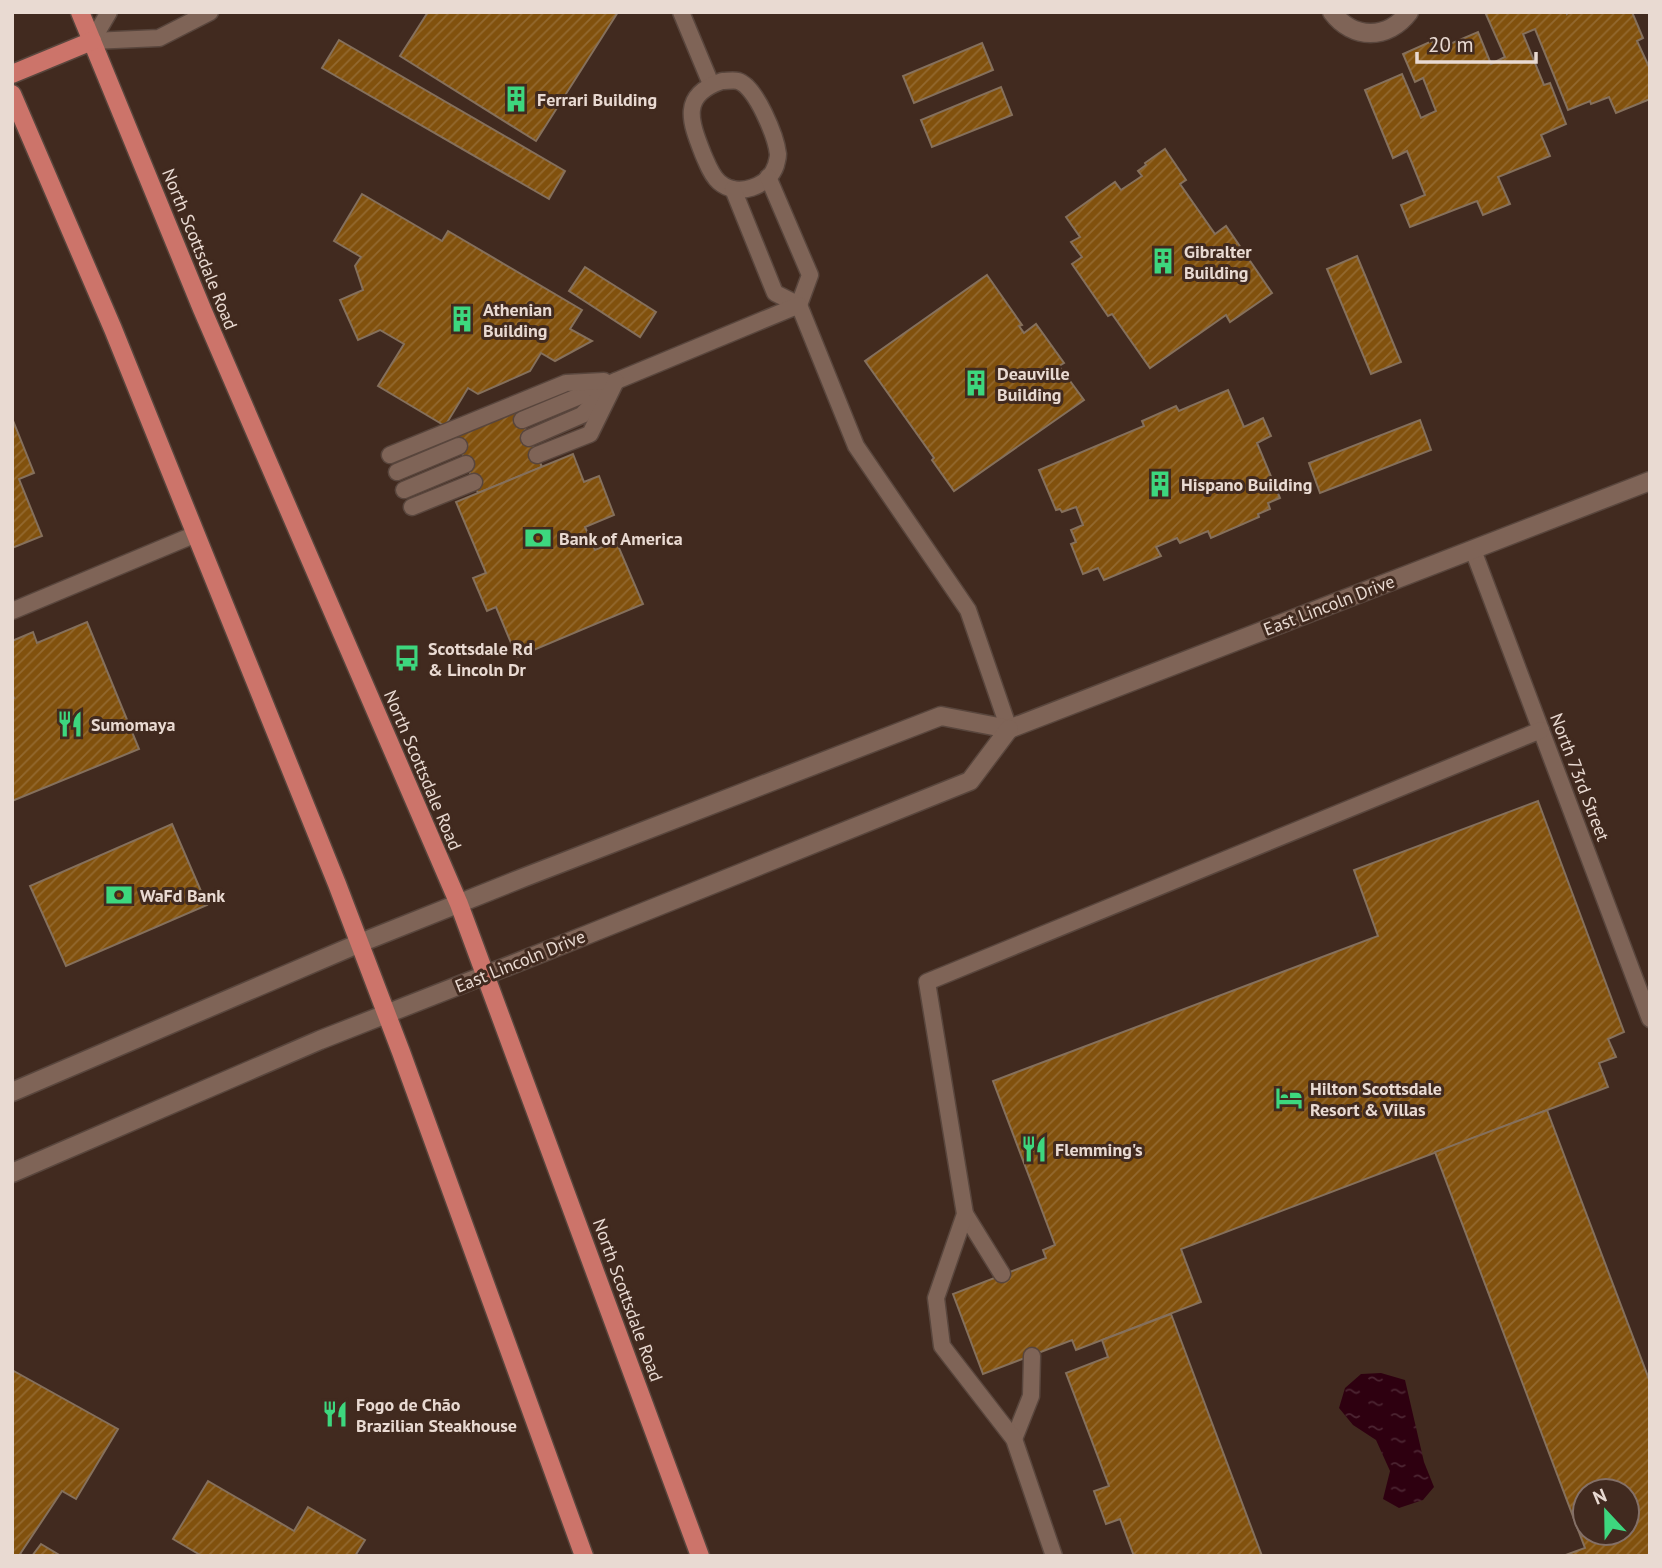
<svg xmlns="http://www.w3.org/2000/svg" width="1662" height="1568" viewBox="0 0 1662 1568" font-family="'PT Sans',sans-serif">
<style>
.water{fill:url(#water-ripples)}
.building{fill:url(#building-hatch);stroke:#85705c;stroke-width:2;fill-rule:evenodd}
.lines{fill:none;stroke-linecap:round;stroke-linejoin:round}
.service-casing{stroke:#59463d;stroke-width:19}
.minor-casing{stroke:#59463d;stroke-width:21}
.secondary-casing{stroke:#59463d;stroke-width:21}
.primary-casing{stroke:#59463d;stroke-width:21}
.service{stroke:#7f6457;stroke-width:16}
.minor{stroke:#7f6457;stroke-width:18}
.secondary{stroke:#7f6457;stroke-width:18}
.primary{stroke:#cc746a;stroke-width:18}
.labels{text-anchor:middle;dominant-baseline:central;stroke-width:6;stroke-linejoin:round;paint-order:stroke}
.poi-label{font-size:18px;font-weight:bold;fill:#e9dad2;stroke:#412a1f;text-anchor:start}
.street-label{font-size:18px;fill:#e9dad2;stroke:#412a1f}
</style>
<defs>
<pattern id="water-ripples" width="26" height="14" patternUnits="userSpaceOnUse" patternTransform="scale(1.75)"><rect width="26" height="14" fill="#2e0010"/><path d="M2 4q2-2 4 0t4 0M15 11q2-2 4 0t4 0" fill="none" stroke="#4c2532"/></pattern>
<pattern id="building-hatch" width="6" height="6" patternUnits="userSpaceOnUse" patternTransform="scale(1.75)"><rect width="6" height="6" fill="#81510d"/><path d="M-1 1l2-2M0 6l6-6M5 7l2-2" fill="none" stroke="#93692f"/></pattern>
</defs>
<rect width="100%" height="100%" fill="#412a1f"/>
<!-- water -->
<path class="water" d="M1381,1373L1405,1380L1424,1462L1434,1487L1423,1500L1399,1508L1383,1499L1390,1471L1376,1440L1353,1425L1339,1408L1345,1388L1361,1374Z"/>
<!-- building -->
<g class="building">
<path d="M428,12H618L536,141L400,56Z"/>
<path d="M1485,12H1567V14L1570,12H1632L1643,38L1637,41L1650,69V99L1616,113L1609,97L1591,104L1590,101L1568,110L1535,29L1523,34L1544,85L1550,83L1566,124L1541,135L1550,156L1498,177L1510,204L1483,215L1477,201L1410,227L1401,205L1425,195L1407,151L1393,158L1365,90L1402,74L1421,118L1436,111L1423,78L1415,82L1403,54L1432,41L1436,50L1478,32L1491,64L1505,57Z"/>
<path d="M339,40L565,171L549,199L322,68Z"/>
<path d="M982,43L993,70L914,103L903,76Z"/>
<path d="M1001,87L1012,115L932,147L921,120Z"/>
<path d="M1165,149L1186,180L1180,184L1215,234L1226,226L1272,293L1230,322L1226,315L1150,368L1112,314L1108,316L1072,264L1082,257L1071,242L1080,237L1066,217L1115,182L1121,190L1142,176L1138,171L1146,165L1145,163Z"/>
<path d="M362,194L442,241L448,231L582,310L570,329L592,341L555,361L541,353L530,371L478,394L468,388L445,426L378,386L404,344L380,330L358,340L340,300L363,290L355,266L361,257L334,241Z"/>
<path d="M1357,256L1401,362L1371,374L1327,269Z"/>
<path d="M585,267L656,312L640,337L569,291Z"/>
<path d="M987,275L1022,325L1019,326L1024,333L1036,324L1064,363L1059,366L1084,400L954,491L932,460L934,458L865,361Z"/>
<path d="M1228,390L1244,427L1263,418L1271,436L1257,443L1280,498L1268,503L1270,509L1258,514L1259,517L1211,538L1208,531L1180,543L1177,538L1156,547L1161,556L1104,580L1098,568L1083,574L1071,544L1076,542L1071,530L1083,525L1076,507L1062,512L1060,509L1056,510L1039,470L1144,426L1142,421L1176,406L1179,411Z"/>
<path d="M515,405L542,467L478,493L453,431Z"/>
<path d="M12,418L34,473L19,479L42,536L12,548Z"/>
<path d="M1420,420L1431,450L1320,493L1309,463Z"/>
<path d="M573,454L584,482L599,476L614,515L585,527L595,550L616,541L643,604L517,657L496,607L487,611L473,578L486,573L456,502Z"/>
<path d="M87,622L139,749L12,801V699L14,698L12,694V641L33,632L37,643Z"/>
<path d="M1538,801L1624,1032L1608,1039L1616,1057L1599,1063L1608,1087L1181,1249L1201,1302L1076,1350L1072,1340L983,1374L953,1294L1046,1258L1043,1250L1055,1245L993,1081L1378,936L1354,870Z"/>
<path d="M172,824L207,905L66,966L30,886Z"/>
<path d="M1547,1110L1650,1382V1556H1563L1585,1548L1435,1152ZM1585,1491H1627V1533H1585Z"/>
<path d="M1171,1314L1262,1556H1134L1120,1519L1106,1524L1094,1491L1109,1486L1066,1373L1108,1357L1102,1340Z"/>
<path d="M12,1370L118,1429L76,1499L62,1491L20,1554L24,1556H12Z"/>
<path d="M208,1481L294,1531L308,1507L365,1540L355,1556H202L173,1539Z"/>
<path d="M41,1544L61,1556H32Z"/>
</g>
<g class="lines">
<!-- service casing -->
<g class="service-casing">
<g id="service">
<path d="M681,12L711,84"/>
<path d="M92,41L159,38L210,12"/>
<path d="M92,41L109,12"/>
<path d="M722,81C727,81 734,80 738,81C756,86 776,137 778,154C778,159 777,160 776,165C769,187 737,198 719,182C711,175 707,163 703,154C690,121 680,95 722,81Z"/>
<path d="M733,189L775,293L799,305L810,275L768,177"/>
<path d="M522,420L799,305L856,446L968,610L1009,729"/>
<path d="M529,438L582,415L607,390"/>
<path d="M390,455L566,383L604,381"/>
<path d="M537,455L590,434L616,381"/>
<path d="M397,472L459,446"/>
<path d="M404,490L466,464"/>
<path d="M412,507L474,482"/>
<path d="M1473,550L1650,1019"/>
<path d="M12,611L196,534"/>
<path d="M965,1214L1002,1274"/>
<path d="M1014,1439L1031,1396L1032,1356"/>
<path d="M1054,1556L1014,1439L942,1346L936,1298L965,1214L927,982L1541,730"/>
</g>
</g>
<!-- minor casing -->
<g class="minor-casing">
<path id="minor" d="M1332,12C1353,40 1388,40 1409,12"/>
</g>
<!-- secondary casing -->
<g class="secondary-casing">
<g id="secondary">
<path d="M12,1092L360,943L525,877L941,716L1009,729L1650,481"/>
<path d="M12,1173L320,1040L549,950L970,781L1009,729"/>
</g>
</g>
<!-- primary casing -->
<g class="primary-casing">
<g id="primary">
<path d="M80,12L202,309L459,904L700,1556"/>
<path d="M12,74L92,41"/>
<path d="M12,94L113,329L337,884L401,1052L584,1556"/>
</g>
</g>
<!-- service -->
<use href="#service" class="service"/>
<!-- minor -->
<use href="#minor" class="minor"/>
<!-- secondary -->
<use href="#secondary" class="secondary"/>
<!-- primary -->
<use href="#primary" class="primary"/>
</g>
<!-- icons -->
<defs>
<g id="building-bare" transform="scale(2.1)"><path d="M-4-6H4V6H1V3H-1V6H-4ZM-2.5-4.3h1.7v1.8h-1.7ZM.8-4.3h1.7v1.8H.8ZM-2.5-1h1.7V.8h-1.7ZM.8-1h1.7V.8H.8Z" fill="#3dd77e" stroke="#412a1f" stroke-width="2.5" paint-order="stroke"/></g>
<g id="bank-bare" transform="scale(2.1)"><path d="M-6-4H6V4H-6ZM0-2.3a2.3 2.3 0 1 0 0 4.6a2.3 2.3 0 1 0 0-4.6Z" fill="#3dd77e" stroke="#412a1f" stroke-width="2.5" paint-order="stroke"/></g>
<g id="bus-bare" transform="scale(2.1)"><path d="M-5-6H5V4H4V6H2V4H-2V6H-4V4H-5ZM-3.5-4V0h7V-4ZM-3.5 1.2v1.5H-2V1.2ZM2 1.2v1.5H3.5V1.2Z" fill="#3dd77e" stroke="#412a1f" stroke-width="2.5" paint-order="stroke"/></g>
<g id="restaurant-bare" transform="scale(2.1)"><path d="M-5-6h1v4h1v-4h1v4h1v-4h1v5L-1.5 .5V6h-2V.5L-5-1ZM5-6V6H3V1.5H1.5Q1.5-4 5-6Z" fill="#3dd77e" stroke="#412a1f" stroke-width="2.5" paint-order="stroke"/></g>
<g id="hotel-bare" transform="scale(2.1)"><path d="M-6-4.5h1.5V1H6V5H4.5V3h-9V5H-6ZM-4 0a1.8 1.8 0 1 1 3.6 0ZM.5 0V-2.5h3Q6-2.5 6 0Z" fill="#3dd77e" stroke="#412a1f" stroke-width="2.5" paint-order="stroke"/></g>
</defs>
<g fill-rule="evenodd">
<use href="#building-bare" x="516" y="99"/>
<use href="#building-bare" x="1163" y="261"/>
<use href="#building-bare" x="462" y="319"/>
<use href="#building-bare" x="976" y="383"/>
<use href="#building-bare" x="1160" y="484"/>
<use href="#bank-bare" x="538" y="538"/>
<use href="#bus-bare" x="407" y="658"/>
<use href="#restaurant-bare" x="70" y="724"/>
<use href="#bank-bare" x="119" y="895"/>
<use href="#hotel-bare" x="1289" y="1098"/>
<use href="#restaurant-bare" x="1034" y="1149"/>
<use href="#restaurant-bare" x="335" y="1414"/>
</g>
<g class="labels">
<!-- poi labels -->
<g class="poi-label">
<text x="537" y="99">Ferrari Building</text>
<text x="1184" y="251">Gibralter<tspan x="1184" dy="21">Building</tspan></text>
<text x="483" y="309">Athenian<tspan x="483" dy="21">Building</tspan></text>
<text x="997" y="373">Deauville<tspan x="997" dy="21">Building</tspan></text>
<text x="1181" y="484">Hispano Building</text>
<text x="559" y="538">Bank of America</text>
<text x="428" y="648">Scottsdale Rd<tspan x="428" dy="21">&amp; Lincoln Dr</tspan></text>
<text x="91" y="724">Sumomaya</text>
<text x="140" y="895">WaFd Bank</text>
<text x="1310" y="1088">Hilton Scottsdale<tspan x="1310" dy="21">Resort &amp; Villas</tspan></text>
<text x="1055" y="1149">Flemming's</text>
<text x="356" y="1404">Fogo de Chão<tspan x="356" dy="21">Brazilian Steakhouse</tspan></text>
</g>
<!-- street labels -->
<g class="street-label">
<text transform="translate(200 249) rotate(68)">North Scottsdale Road</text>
<text transform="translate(1329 605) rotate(-21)">East Lincoln Drive</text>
<text transform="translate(423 770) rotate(67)">North Scottsdale Road</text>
<text transform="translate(1580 777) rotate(69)">North 73rd Street</text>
<text transform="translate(520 961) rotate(-22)">East Lincoln Drive</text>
<text transform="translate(628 1300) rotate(70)">North Scottsdale Road</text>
</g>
</g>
<!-- border -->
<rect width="1662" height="1568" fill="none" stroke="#e9dad2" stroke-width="28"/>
<!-- north arrow -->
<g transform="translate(1606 1512) rotate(338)"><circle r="33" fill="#412a1f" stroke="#847067" stroke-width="2"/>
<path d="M0-5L12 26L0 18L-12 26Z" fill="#3dd77e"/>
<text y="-10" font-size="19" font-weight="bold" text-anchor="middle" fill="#e9dad2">N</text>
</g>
<!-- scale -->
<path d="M1417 52v10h119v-10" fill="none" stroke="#e9dad2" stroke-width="3.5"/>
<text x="1428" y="52" font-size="21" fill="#e9dad2" stroke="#412a1f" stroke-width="5" paint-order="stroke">20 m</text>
</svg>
